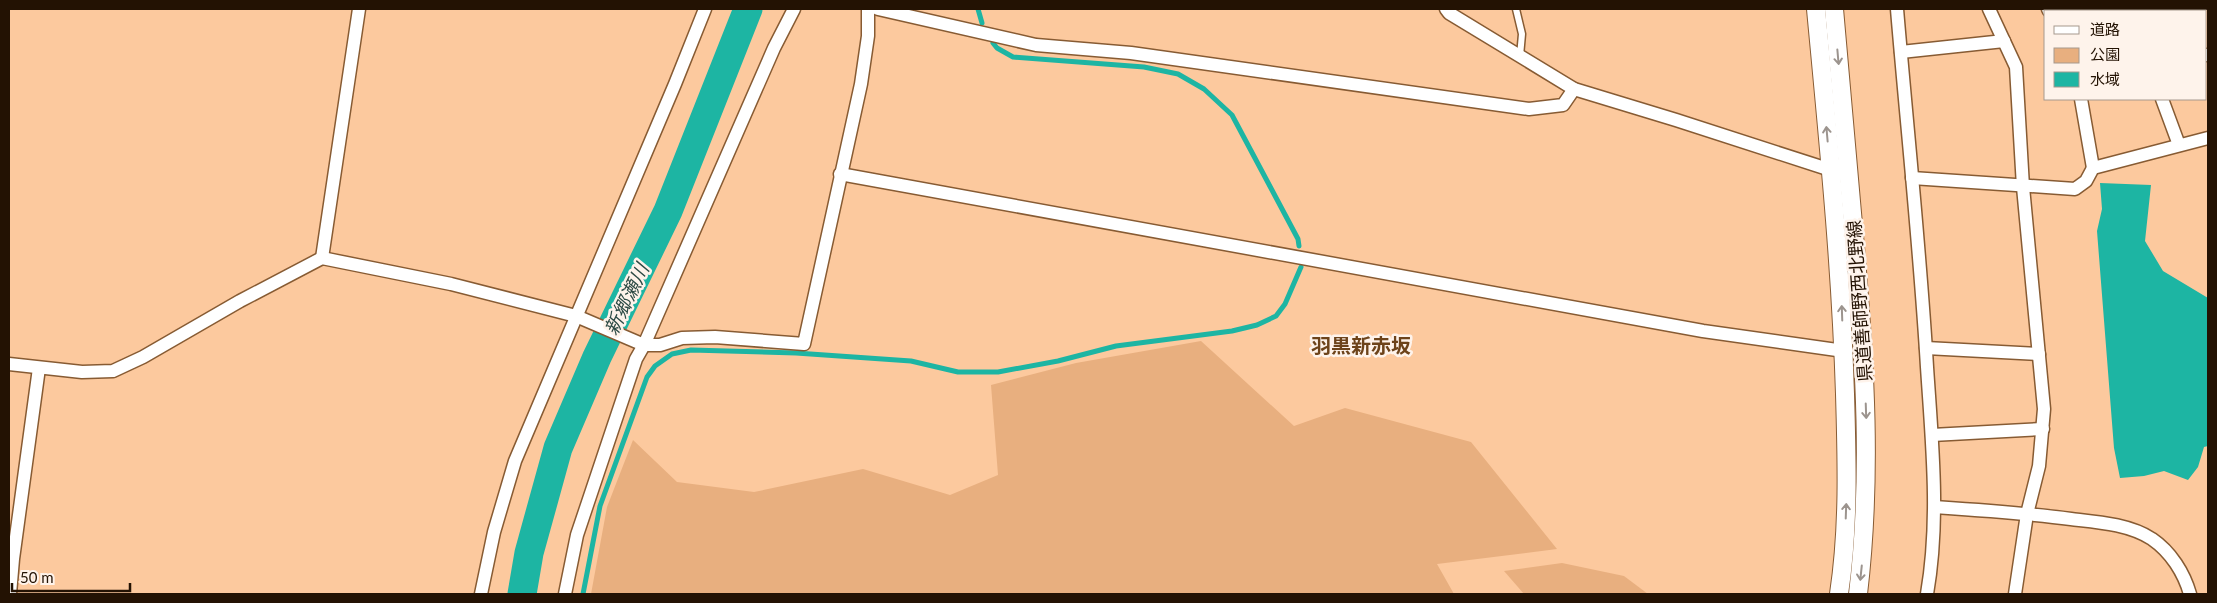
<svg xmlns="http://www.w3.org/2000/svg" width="2217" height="603" viewBox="0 0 2217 603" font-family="Lato,'Noto Sans JP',sans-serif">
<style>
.green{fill:#e8af7f}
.water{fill:#1db5a3}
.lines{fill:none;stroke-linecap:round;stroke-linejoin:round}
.stream{stroke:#1db5a3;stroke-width:5}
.river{stroke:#1db5a3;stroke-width:29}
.lane-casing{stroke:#875b33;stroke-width:9}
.street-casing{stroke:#875b33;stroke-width:15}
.secondary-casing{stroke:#875b33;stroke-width:20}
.lane{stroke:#fff;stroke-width:6}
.street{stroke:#fff;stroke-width:12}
.secondary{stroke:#fff;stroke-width:18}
.oneway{stroke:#9c948e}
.labels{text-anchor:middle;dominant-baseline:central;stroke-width:5;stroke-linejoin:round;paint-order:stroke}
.street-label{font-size:18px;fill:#231203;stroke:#fef3eb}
.water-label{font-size:19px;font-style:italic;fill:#2d4a45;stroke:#fef3eb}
.quarter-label{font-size:20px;font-weight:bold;fill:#6d431a;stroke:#fef3eb}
</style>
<rect width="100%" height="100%" fill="#fcc99e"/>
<!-- green -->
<g class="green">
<path d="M1201,341L1294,426L1345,408L1471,442L1557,549L1437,564L1454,594H591L607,507L633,440L677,482L754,492L863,469L950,495L998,475L991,385L1076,363Z"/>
<path d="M1562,563L1624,576L1648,594H1524L1504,571Z"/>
</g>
<!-- water -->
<path class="water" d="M2100,183L2151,185L2145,241L2163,271L2208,298V446L2204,447L2198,467L2188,480L2164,471L2144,476L2120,478L2114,448L2097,231L2102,209Z"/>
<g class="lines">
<!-- stream -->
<g class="stream">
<path d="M978,9L982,23"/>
<path d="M993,43L997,48L1013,57L1144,67L1178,74L1204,89L1232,115L1298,239L1299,246"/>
<path d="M583,594L600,506L647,377L655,366L672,354L691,350L796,353L911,361L958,372H998L1058,361L1116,346L1232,331L1257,325L1276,316L1285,304L1301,267"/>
</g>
<!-- river -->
<path class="river" d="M522,594L529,553L558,448L597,357L668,211L748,9"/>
<!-- lane casing -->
<g class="lane-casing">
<path id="lane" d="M1516,9L1522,34L1520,56"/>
</g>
<!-- street casing -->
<g class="street-casing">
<g id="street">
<path d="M878,9L1036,45L1131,53L1529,109L1563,105L1574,89"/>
<path d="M1446,9L1449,13L1574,89L1676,120L1837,172"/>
<path d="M1897,9C1907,128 1920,248 1927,367C1932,443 1940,519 1927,594"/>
<path d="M1989,9L2016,67L2023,187L2044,409L2039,466L2027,514L2015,594"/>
<path d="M2048,9L2049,11"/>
<path d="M2128,9L2129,11"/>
<path d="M1901,52L2004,41"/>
<path d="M2206,55H2208"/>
<path d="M2081,99L2093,168"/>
<path d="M2162,99L2179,145"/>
<path d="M840,174L1703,331L1844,351"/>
<path d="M1912,178L2075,189L2086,181L2093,168L2208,138"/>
<path d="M322,258L359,9"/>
<path d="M1926,348L2039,354"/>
<path d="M9,364L82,372L113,371L143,357L240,301L322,258L451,284L576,316L644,345H660L682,338L715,337L804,344L861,84L868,36V9"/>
<path d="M1932,435L2043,429"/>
<path d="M1935,507C1980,510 2026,513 2071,519C2097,522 2129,524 2152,539C2171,552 2184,573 2190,594"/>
<path d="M10,594L13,559L39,368"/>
<path d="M481,594L494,532L515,461L675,84L705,9"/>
<path d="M565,594L577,535L636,359L644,345L774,48L794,9"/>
</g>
</g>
<!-- secondary casing -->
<g class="secondary-casing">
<g id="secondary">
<path d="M1816,9C1828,137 1841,265 1845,394C1847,461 1849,528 1839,594"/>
<path d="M1834,9C1841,88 1848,167 1855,247C1865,364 1872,476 1858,594"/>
</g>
</g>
<!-- lane -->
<use href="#lane" class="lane"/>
<!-- street -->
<use href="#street" class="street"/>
<!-- secondary -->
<use href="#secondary" class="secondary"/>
</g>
<!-- one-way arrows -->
<defs><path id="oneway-shaft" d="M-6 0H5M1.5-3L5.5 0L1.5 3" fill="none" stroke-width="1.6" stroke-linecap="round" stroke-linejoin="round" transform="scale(1.25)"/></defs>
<g class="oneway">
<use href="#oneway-shaft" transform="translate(1838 57) rotate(85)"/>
<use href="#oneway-shaft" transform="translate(1827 134) rotate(-95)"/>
<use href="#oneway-shaft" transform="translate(1842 313) rotate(-92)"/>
<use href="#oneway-shaft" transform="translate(1866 411) rotate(88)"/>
<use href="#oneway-shaft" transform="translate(1846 511) rotate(-88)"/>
<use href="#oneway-shaft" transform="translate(1861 573) rotate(96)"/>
</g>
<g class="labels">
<!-- street labels -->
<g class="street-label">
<text transform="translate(1859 301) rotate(-94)">県道善師野西北野線</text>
</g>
<!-- water labels -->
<g class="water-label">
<text transform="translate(626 299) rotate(-64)">新郷瀬川</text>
</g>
<!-- quarter labels -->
<g class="quarter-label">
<text x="1361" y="345">羽黒新赤坂</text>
</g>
</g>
<!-- border -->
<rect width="2217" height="603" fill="none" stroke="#231203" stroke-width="20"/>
<!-- legend -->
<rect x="2044" y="10" width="162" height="90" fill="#fef3eb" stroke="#a6998e"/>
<rect x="2054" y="26" width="25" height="8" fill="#ffffff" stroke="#a6998e"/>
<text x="2090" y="35" font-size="15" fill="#231203">道路</text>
<rect x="2054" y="48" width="25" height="15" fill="#e8af7f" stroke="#a6998e"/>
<text x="2090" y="60" font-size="15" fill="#231203">公園</text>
<rect x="2054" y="72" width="25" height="15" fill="#1db5a3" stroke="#a6998e"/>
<text x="2090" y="85" font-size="15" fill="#231203">水域</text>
<!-- scale -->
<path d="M12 583v8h118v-8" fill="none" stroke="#231203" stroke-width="2.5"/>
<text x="20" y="583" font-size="15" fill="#231203" stroke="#fef3eb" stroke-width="4" paint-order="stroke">50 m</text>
</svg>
